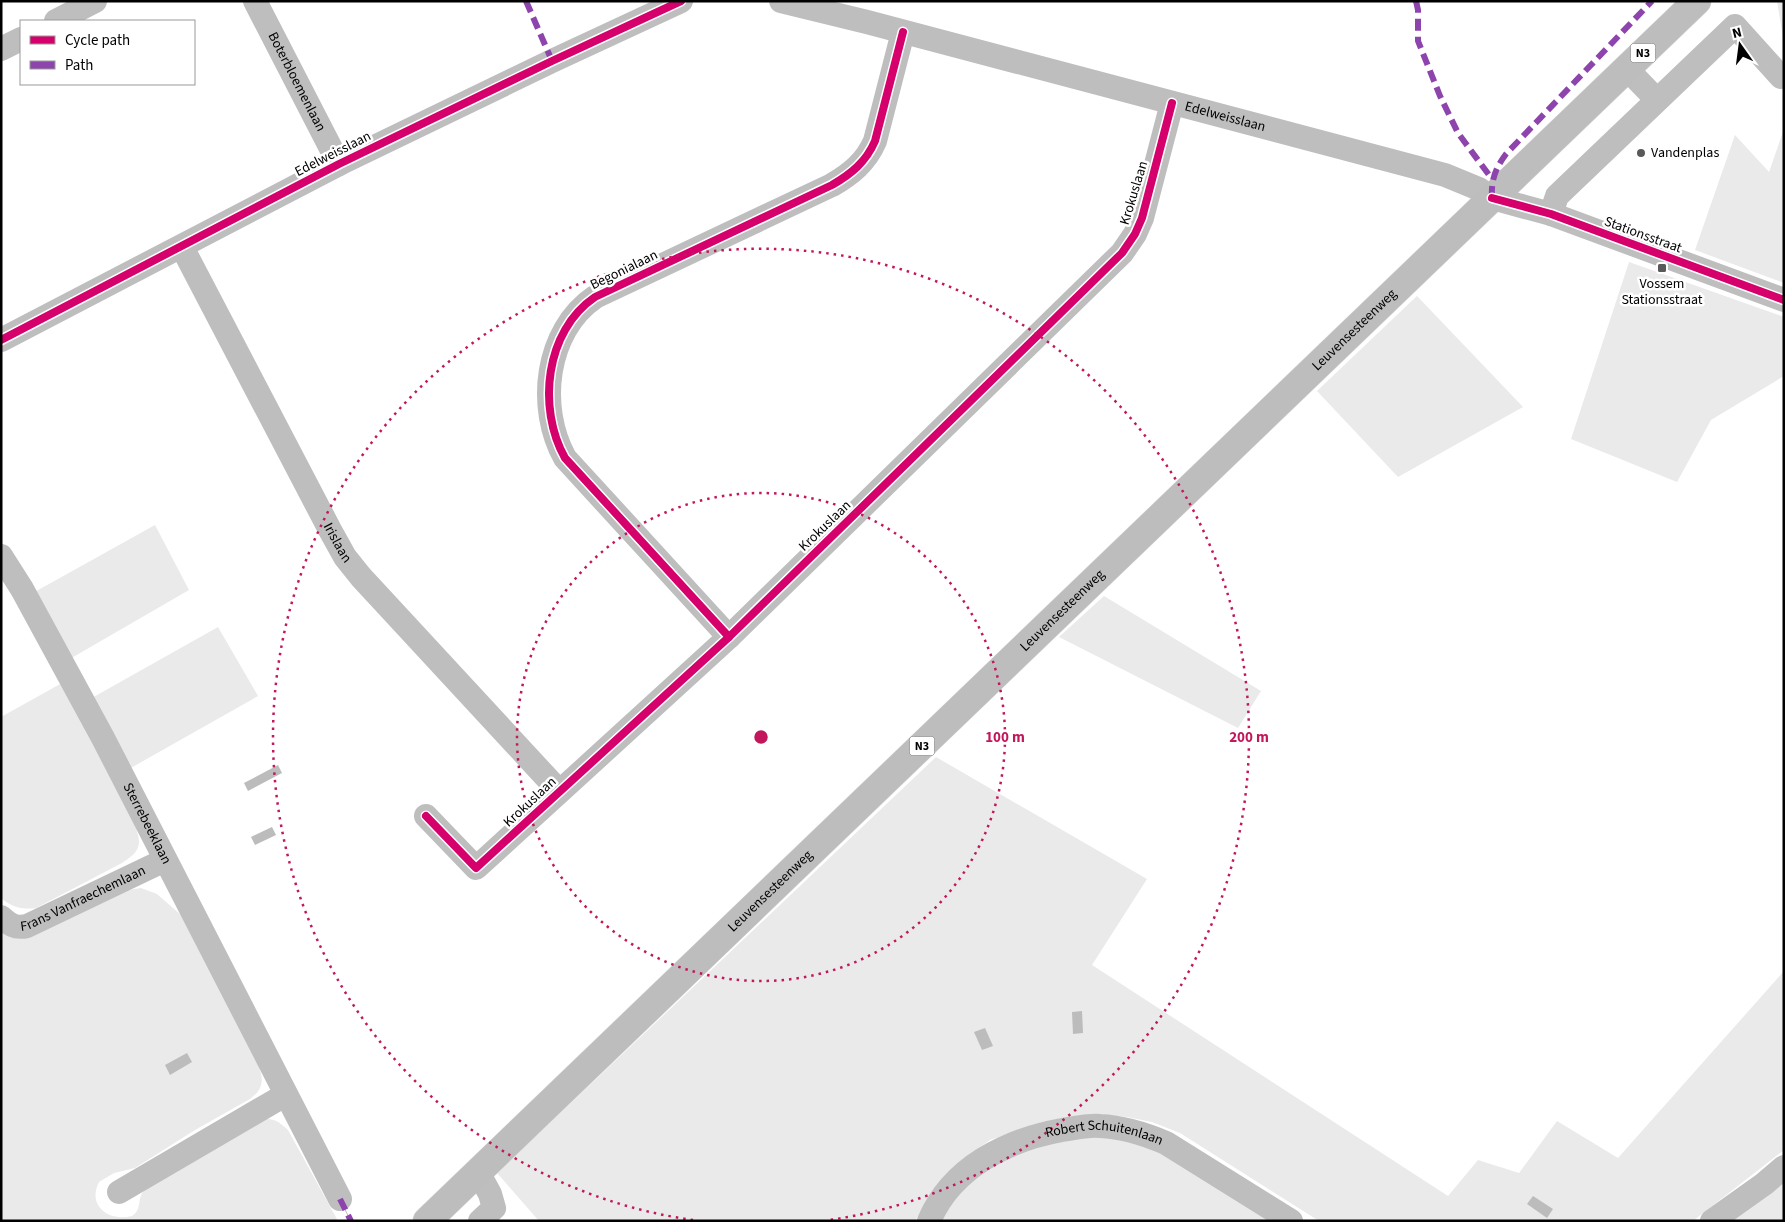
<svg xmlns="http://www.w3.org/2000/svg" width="1785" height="1222" viewBox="0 0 1785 1222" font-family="'Source Sans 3',sans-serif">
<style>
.green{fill:#eaeaea}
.water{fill:#bcbcbc}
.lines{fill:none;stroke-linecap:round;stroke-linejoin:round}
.major-casing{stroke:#dbdbdb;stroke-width:29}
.minor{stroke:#bebebe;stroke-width:24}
.major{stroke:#bdbdbd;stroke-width:28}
.tram{stroke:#bdbdbd;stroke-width:1}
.quiet{stroke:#8e44ad;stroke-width:6;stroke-dasharray:12 6;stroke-linecap:butt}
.cycleway-casing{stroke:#fff;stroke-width:11}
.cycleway{stroke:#d6006c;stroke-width:8}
.ring{fill:none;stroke:#c2185b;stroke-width:2.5;stroke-dasharray:2.5 5}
.poi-dot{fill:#595959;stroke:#fff;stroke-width:2}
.labels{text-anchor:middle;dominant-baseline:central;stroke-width:5;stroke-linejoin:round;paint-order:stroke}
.shield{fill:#fff;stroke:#4c4c4c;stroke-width:1}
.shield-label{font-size:12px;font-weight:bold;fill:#000}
.street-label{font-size:14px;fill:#000;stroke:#fff}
.poi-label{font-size:14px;fill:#000;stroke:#fff;text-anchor:start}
.centre{fill:#c2185b;stroke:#fff;stroke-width:2.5}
.ring-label{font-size:15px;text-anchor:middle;font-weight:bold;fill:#c2185b;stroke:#fff;stroke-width:5;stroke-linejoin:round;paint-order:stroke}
</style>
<rect width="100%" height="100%" fill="#fff"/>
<!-- green -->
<g class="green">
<path d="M1777,1H1784V65L1783,37Z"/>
<path d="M1784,129V283L1695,250L1735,135L1769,172Z"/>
<path d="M1629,262L1784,317V376L1711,420L1677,482L1571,439Z"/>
<path d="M1417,296L1523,407L1398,477L1317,391Z"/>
<path d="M155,525L189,590L68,660L31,594Z"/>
<path d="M1104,596L1261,691L1238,728L1059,637Z"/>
<path d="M218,627L258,696L129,769L90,699Z"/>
<path d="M62,683C77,711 141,819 139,843C138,853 129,858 122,863L36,908C23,910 11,907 1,898V717Z"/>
<path d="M936,757L1147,879L1092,965L1448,1196L1478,1160L1519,1173L1557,1121L1618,1158L1784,971V1150L1693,1221H1319L1180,1133L1152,1122L1127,1117L1097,1114L1073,1116L1042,1122L990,1140L961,1161L929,1197L915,1221H539L497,1173Z"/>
<path d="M141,888L157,894L181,915L251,1049C259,1068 271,1084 250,1099L195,1130L135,1168L114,1173L99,1182C87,1205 108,1222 132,1216C142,1210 137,1200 143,1192C146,1189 152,1186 155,1183L267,1119C277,1119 281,1124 288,1130L338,1221H1V931L128,890Z"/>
<path d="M1104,1134L1160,1149L1276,1221H938L974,1177L1026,1145Z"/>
<path d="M1784,1177V1221H1724Z"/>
</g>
<!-- water -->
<g class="water">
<path d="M278,765L282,773L248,791L244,783Z"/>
<path d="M272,827L276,835L255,845L251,837Z"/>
<path d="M1082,1011L1083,1033L1073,1034L1072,1012Z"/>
<path d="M985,1028L993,1046L982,1050L974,1032Z"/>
<path d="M187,1053L192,1062L170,1075L165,1065Z"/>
<path d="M1533,1196L1553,1209L1547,1218L1527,1204Z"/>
</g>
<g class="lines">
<!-- major casing -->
<g class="major-casing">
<g id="major">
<path id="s7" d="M427,1221L1697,1"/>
</g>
</g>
<!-- minor -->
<g class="minor">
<path id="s1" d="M255,1L339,164"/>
<path id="s2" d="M781,1L867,22L1445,175L1479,189L1492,198L1551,214L1784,300"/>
<path d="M56,21L95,1"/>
<path d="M1,49L21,39"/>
<path d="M1627,69L1657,100"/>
<path d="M1551,214L1557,196L1735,26L1781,77"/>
<path id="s3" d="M182,247L330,530L345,557L361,577L559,791"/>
<path d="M1,340L339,164L552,61L681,1"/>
<path id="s4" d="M1,556L22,589L103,738L340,1199"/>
<path d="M729,637L565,458C537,408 545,331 595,297L832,185C851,174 866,162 875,141L903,32"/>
<path d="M426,816L476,868L729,637L1122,253L1135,234L1142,218L1172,103"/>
<path id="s5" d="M1,917C9,924 15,929 27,926L165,860"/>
<path d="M478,1172L490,1194L494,1208L480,1221"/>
<path d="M119,1192L285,1095"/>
<path id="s6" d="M929,1221C952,1167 1007,1140 1062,1130C1075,1128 1087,1125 1100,1126C1123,1127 1145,1134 1166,1143L1291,1221"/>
<path d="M1712,1221L1764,1184L1784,1167"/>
</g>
<!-- major -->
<use href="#major" class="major"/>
<!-- tram -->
<path class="tram" d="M342,1204L351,1221"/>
<!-- quiet -->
<g class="quiet">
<path d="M526,1L552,61"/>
<path d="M1416,1L1418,10V41L1440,96L1458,133L1492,179"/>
<path d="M1492,198C1491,180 1495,169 1506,154L1652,1"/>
<path d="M340,1199L351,1221"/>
</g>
<!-- cycleway casing -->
<g class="cycleway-casing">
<g id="cycleway">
<path d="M1492,198L1551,214L1784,300"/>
<path d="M1,340L339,164L552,61L681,1"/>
<path d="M729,637L565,458C537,408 545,331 595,297L832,185C851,174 866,162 875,141L903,32"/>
<path d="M426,816L476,868L729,637L1122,253L1135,234L1142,218L1172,103"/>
</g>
</g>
<!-- cycleway -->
<use href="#cycleway" class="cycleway"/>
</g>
<!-- distance rings -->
<g class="ring">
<circle cx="761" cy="737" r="244"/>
<path d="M693 1220A488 488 0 1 1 829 1220"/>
</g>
<!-- markers -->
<g class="poi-dot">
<circle cx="1641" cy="153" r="5"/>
<rect x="1657" y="263" width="10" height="10" rx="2.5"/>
</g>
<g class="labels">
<!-- shield labels -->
<g class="shield">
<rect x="1630.5" y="43.5" width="25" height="19" rx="4"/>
<rect x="909.5" y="736.5" width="25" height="19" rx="4"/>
</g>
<g class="shield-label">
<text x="1643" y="53">N3</text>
<text x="922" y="746">N3</text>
</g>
<!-- street labels -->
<g class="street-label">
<text stroke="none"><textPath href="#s1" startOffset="91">Boterbloemenlaan</textPath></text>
<text stroke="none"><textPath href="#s2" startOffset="459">Edelweisslaan</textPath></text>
<text transform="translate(333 154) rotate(-27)">Edelweisslaan</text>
<text transform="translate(1134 193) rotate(-73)">Krokuslaan</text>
<text transform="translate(1643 235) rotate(20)">Stationsstraat</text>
<text transform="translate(624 270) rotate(-26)">Begonialaan</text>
<text stroke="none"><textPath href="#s7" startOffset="1286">Leuvensesteenweg</textPath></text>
<text transform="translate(825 526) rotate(-44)">Krokuslaan</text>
<text stroke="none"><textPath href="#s3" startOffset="334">Irislaan</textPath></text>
<text stroke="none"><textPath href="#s7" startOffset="881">Leuvensesteenweg</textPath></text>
<text transform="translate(530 802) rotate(-43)">Krokuslaan</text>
<text stroke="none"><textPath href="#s4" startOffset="305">Sterrebeeklaan</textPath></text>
<text stroke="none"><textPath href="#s7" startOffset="476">Leuvensesteenweg</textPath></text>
<text stroke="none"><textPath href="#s5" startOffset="91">Frans Vanfraechemlaan</textPath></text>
<text stroke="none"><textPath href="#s6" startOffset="211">Robert Schuitenlaan</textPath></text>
</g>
<!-- poi labels -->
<g class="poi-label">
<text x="1651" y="153">Vandenplas</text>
<text x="1662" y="284" text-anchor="middle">Vossem<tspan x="1662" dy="16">Stationsstraat</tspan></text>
</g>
</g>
<circle cx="761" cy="737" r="8" class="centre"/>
<g class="ring-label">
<text x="1005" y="742">100 m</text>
<text x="1249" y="742">200 m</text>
</g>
<!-- border -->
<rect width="1785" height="1222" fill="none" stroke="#000000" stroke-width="5"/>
<!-- legend -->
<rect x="20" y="20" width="175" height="65" fill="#ffffff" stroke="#999999"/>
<rect x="30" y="36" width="25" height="8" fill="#d6006c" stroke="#999999"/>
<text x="65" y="45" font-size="15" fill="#000000">Cycle path</text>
<rect x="30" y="61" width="25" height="8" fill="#8e44ad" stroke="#999999"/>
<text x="65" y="70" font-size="15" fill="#000000">Path</text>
<!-- north arrow -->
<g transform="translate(1740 45) rotate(346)" stroke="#ffffff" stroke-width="4" paint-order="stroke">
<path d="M0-4L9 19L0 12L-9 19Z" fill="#000000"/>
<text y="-8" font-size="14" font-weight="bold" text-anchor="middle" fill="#000000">N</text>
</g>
</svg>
